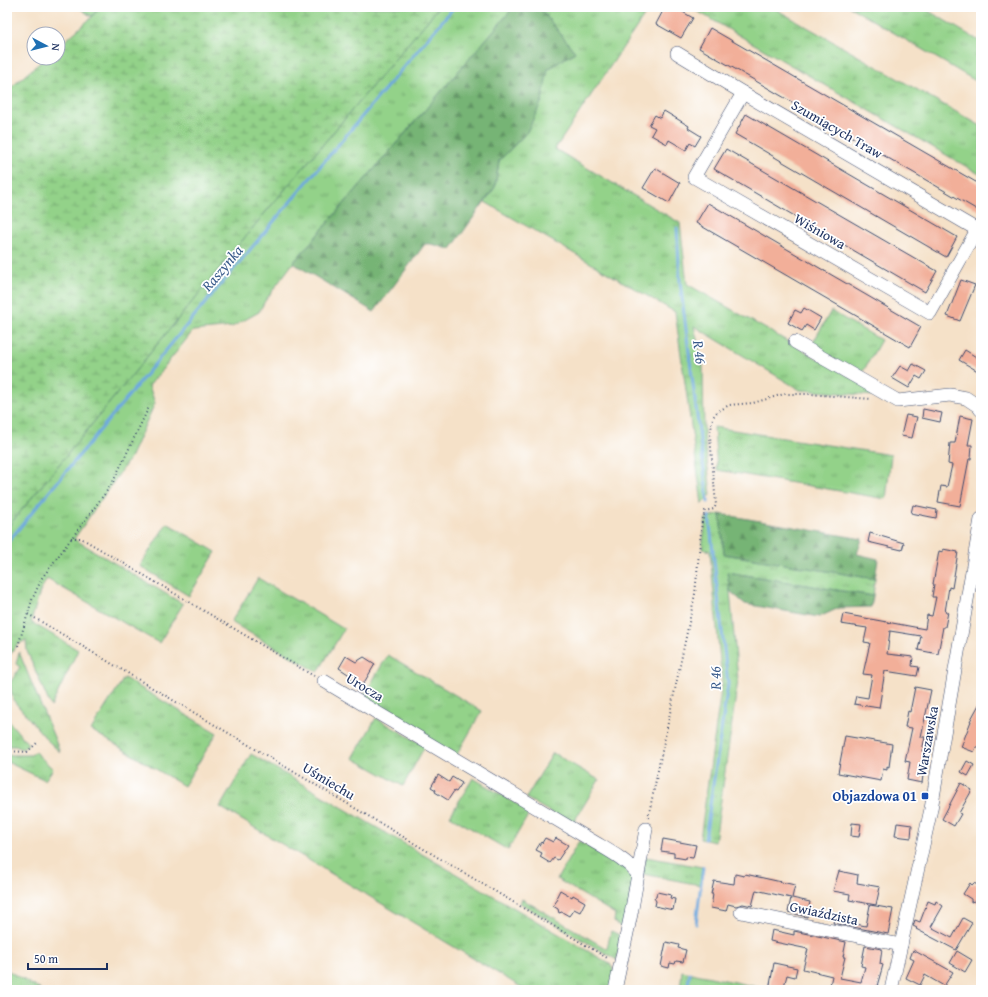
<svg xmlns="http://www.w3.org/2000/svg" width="988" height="997" viewBox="0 0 988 997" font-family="'Gentium Book Plus',serif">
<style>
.grass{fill:url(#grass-tufts);stroke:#578074}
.forest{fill:url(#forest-firs);stroke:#48726a}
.wetland{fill:url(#wetland-marsh);stroke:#578074}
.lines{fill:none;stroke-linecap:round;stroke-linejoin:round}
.stream{stroke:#6ea9de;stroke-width:3}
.building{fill:#f2af99}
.minor-casing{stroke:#3c4a6e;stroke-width:14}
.path{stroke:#3c4a6e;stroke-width:2;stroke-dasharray:1 3;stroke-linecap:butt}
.minor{stroke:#fff;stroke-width:13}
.transit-dot{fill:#1a4fb4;stroke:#fff;stroke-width:1.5}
.labels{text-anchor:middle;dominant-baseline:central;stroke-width:3.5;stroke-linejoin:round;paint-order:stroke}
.street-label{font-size:14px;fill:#1b2f5e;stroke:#fff}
.transit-label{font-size:14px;font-weight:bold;fill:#164399;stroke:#fff;text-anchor:end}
.water-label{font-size:15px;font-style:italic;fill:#385a8b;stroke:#fff}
</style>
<defs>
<pattern id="grass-tufts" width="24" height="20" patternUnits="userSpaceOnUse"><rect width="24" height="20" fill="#93d289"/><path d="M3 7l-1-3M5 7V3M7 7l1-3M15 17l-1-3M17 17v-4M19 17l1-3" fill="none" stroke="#77ab73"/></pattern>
<pattern id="forest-firs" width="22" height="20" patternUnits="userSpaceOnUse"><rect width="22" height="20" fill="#76b475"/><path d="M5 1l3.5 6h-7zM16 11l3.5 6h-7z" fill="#609363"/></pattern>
<pattern id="wetland-marsh" width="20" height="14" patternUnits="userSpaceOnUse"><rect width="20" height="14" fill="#93d289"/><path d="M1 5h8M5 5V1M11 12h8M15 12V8" fill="none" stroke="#77ab73"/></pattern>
</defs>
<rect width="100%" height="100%" fill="#fff"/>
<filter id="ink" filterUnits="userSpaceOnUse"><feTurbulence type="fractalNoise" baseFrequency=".025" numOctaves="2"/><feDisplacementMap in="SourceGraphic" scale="8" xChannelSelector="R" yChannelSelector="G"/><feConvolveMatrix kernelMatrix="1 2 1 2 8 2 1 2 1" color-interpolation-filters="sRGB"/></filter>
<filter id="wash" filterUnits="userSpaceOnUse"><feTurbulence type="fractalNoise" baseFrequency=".012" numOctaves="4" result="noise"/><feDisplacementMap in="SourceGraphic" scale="16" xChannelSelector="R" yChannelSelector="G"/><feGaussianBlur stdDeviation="0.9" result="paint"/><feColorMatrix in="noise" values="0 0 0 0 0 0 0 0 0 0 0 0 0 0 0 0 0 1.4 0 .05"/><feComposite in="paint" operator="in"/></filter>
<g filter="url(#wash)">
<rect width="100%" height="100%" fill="#f5e1c8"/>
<!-- grass -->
<g class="grass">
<path d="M78,7H99L92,17Z"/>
<path d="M439,7H514L293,263L265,301L259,312L232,327L193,331L149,386L155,403L130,458L74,539L183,604L159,643L47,579L40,591L31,622L78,650L51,707L27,651L26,640L17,645L7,659V528L259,220Z"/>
<path d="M539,7H650L555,149L680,223L687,284L885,397L828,392L800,390L694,326L703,366L704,433L711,495L702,504L675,312L485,202L495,187L499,161L527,132L548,69L575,52Z"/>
<path d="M690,7H772L981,126V175Z"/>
<path d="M850,7H922L981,42V84Z"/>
<path d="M831,311L881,340L861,375L811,346Z"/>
<path d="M714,427L891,455L886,499L717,470Z"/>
<path d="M720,514L724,554L875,579L873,596L727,572L730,591L738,680L715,842L700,839L722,683L710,551L702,549L706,518Z"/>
<path d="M167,523L216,552L189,596L140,566Z"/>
<path d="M258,578L344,629L318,672L231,622Z"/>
<path d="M19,652L60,752L49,742L13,700L10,683L20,667L16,664Z"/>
<path d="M388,655L482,711L456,756L361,700Z"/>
<path d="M124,678L217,733L184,786L91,730Z"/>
<path d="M376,718L425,746L403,786L353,758Z"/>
<path d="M7,719L28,744L22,749L16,746H7Z"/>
<path d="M35,752L53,769L45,780L7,762V755H31Z"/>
<path d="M553,753L599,780L572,825L526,798Z"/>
<path d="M251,754L610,964L615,973L612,990H526L220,807Z"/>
<path d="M473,778L530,812L508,850L450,816Z"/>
<path d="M579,841L627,869L631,874L633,880L626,926L621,927L614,922L615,914L557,879Z"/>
<path d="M646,857L702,867L700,885L643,874Z"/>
<path d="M522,899L607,949L611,931L622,936L617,960L520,903Z"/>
<path d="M7,970L41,990H7Z"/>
<path d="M682,971L772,990H680Z"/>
</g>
<!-- forest -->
<g class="forest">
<path d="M514,7H539L575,52L548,69L542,101L527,132L499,161L495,187L451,249C441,248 435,243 425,244L374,312L293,263Z"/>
<path d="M720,514L862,539L857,554L878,559L875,579L724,554Z"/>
<path d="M727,572L873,596L871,607L839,608L819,617L745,604L730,591Z"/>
</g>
<!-- wetland -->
<path class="wetland" d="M99,7H439L259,220L7,528V91L45,58H58V47L92,17Z"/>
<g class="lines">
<!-- stream -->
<g class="stream">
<path d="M677,228L680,282L708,502"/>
<path d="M7,543L196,314L454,7"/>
<path d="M705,839L728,684L709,516"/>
<path d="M696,924L703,867"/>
<path d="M687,990L690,973"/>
</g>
</g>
<g id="blocks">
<!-- building -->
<g class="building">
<path d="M665,7H674L693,18L681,38L656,24Z"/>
<path d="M710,28L981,185V212L699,48Z"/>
<path d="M664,111L689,126L688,128L701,136L695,146L690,143L686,150L669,140L667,144L651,135L655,128L649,125L655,115L660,118Z"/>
<path d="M746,114L957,237L946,257L735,134Z"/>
<path d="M726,149L937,271L925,292L714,169Z"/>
<path d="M655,168L680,183L669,203L643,188Z"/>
<path d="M708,203L921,327L910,347L696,223Z"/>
<path d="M961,280L975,285L960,321L947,316Z"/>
<path d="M804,308L821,318L814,330L806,325L802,331L788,323L795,310L801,313Z"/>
<path d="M965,350L981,360V373L959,360Z"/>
<path d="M913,364L926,371L921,379L916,376L909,388L892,378L900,366L909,371Z"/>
<path d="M923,409L942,413L940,422L922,418Z"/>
<path d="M906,415L917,417L912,438L901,436Z"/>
<path d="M960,416L973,419L968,445H972L971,459H969L960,506L938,502L941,486L947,487L952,465L948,464L950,443H955Z"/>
<path d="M913,505L937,510L936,518L911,513Z"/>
<path d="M870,533L904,543L902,550L868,542Z"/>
<path d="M943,549L958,552L952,588L949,587L945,612H948L945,627H943L938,654L918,650L921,636L890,631L887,654L913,657L912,666L919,667L917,676L885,671L879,708L854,704L856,696L868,698L872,675L863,674L870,643L864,642L867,628L841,624L843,614L925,629L927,615L932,616L936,597H932L934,584H933L939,551L943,552Z"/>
<path d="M346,656L356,662L364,657L375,664L362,686L350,678L351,676L339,668Z"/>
<path d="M915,687L931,690L921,737H925L922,751L926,752L922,783L907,780L910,762L905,761L912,728L905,727L908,711L910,712Z"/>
<path d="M981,701V742L979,747H976L974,752L961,747L971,721H970Z"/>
<path d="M845,736L892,744L889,767L887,766V770L883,769L881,781L838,773Z"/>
<path d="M967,761L974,765L968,776L961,772Z"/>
<path d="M438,775L449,782L452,777L462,783L456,792L454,791L448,800L435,792L436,790L431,787Z"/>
<path d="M961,783L972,790L959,813L961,814L954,826L942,819Z"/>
<path d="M852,823L861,824L859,837L851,836Z"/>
<path d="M897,823L912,825L911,838L895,836Z"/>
<path d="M545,838L553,842L556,838L568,845L558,860L554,858L550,863L540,857L542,853L536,850L541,842L542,843Z"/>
<path d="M663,839L696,845L693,858L686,857V859L674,857V853L661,851Z"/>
<path d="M839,871L858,875L857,883L880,887L876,905L849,900L850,894L833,891Z"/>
<path d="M735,874L744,876L745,874L795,885L792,898L810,902L807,917L788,912L791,898L756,890L752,906L743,904L736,906L728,904L726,911L711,908L713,894H711L714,881L734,884Z"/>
<path d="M970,883L972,885L974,883L981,887V905L974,901L971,902V899L963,894Z"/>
<path d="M560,890L572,897L573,895L585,902L580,912L574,909L569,916L562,912L559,913L558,909L553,906L558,899L556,898Z"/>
<path d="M657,892L671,895L670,898L675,899L673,910L655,906L656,901L654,898L656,897Z"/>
<path d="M928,901L935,904L936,901L943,906L931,927L952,938L963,918L972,923L956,950L916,929L917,928L913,926L915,920L920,922Z"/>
<path d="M870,905L893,909L888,934L833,923L834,920L866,926Z"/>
<path d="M772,930L794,935V931L846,942L843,957H845L840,978L861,982L865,967L861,966L865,946L882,949L880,964L883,965L877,986H879L878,990H853L830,985L832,976L803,969L808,949L770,941Z"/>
<path d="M666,942L679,945L678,948L686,950L683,962L676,961L675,964L670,963L669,968L661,966Z"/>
<path d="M913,950L953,972L944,986L925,975L920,985L906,978L914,960L910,958Z"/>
<path d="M957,951L972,960L965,972L950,963Z"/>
<path d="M774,963L797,968L795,977L787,975L783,990H769Z"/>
</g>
</g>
</g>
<g filter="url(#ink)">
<use href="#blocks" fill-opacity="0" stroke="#3c4a6e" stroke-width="1"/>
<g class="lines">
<!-- minor casing -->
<g class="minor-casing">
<g id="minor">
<path d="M677,53L743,93L981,232"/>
<path d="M743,93L694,177L930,313L977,230"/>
<path d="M795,342L898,401L950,395L966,398L978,406L981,410"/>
<path d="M324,681L596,843C611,852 626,860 637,873"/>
<path d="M741,912L901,945"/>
<path d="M615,990L631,914L646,829"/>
<path d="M891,990L931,809L981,519"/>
</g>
</g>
<!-- path -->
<g class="path">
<path d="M71,538H81L314,676"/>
<path d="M28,614L609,959"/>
<path d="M18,646L32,600L42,578L112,484L149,407"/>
<path d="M7,751L27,752L38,742"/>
<path d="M648,818L695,594L702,522L705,511L714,509L716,505L710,436L713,417L717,412L729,405L753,403L784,394H809L871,399"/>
</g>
<!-- minor -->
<use href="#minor" class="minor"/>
</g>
</g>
<!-- markers -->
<rect class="transit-dot" x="921" y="792" width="8" height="8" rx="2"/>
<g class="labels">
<!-- street labels -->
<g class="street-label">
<text transform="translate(837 129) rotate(30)">Szumiących Traw</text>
<text transform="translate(820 231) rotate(30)">Wiśniowa</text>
<text transform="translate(365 687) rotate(31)">Urocza</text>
<text transform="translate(927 741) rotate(-80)">Warszawska</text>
<text transform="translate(329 781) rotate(31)">Uśmiechu</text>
<text transform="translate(824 913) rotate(12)">Gwiaździsta</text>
</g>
<!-- transit labels -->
<g class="transit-label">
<text x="917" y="796">Objazdowa 01</text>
</g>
<!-- water labels -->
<g class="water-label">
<text transform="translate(222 268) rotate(-50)">Raszynka</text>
<text transform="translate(700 352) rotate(83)">R 46</text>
<text transform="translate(715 678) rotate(-91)">R 46</text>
</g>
</g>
<!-- margin -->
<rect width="988" height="997" fill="none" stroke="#fff" stroke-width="24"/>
<!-- north arrow -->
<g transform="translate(46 46) rotate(97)"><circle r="19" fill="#ffffff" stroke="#a4acbf"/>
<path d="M0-3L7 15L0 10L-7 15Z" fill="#1f6fb2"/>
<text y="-6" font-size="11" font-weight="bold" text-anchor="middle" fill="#1b2f5e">N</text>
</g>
<!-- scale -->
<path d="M28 963v6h79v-6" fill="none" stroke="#1b2f5e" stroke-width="2"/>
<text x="34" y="963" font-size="12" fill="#1b2f5e" stroke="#ffffff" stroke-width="3" paint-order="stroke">50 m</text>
</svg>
